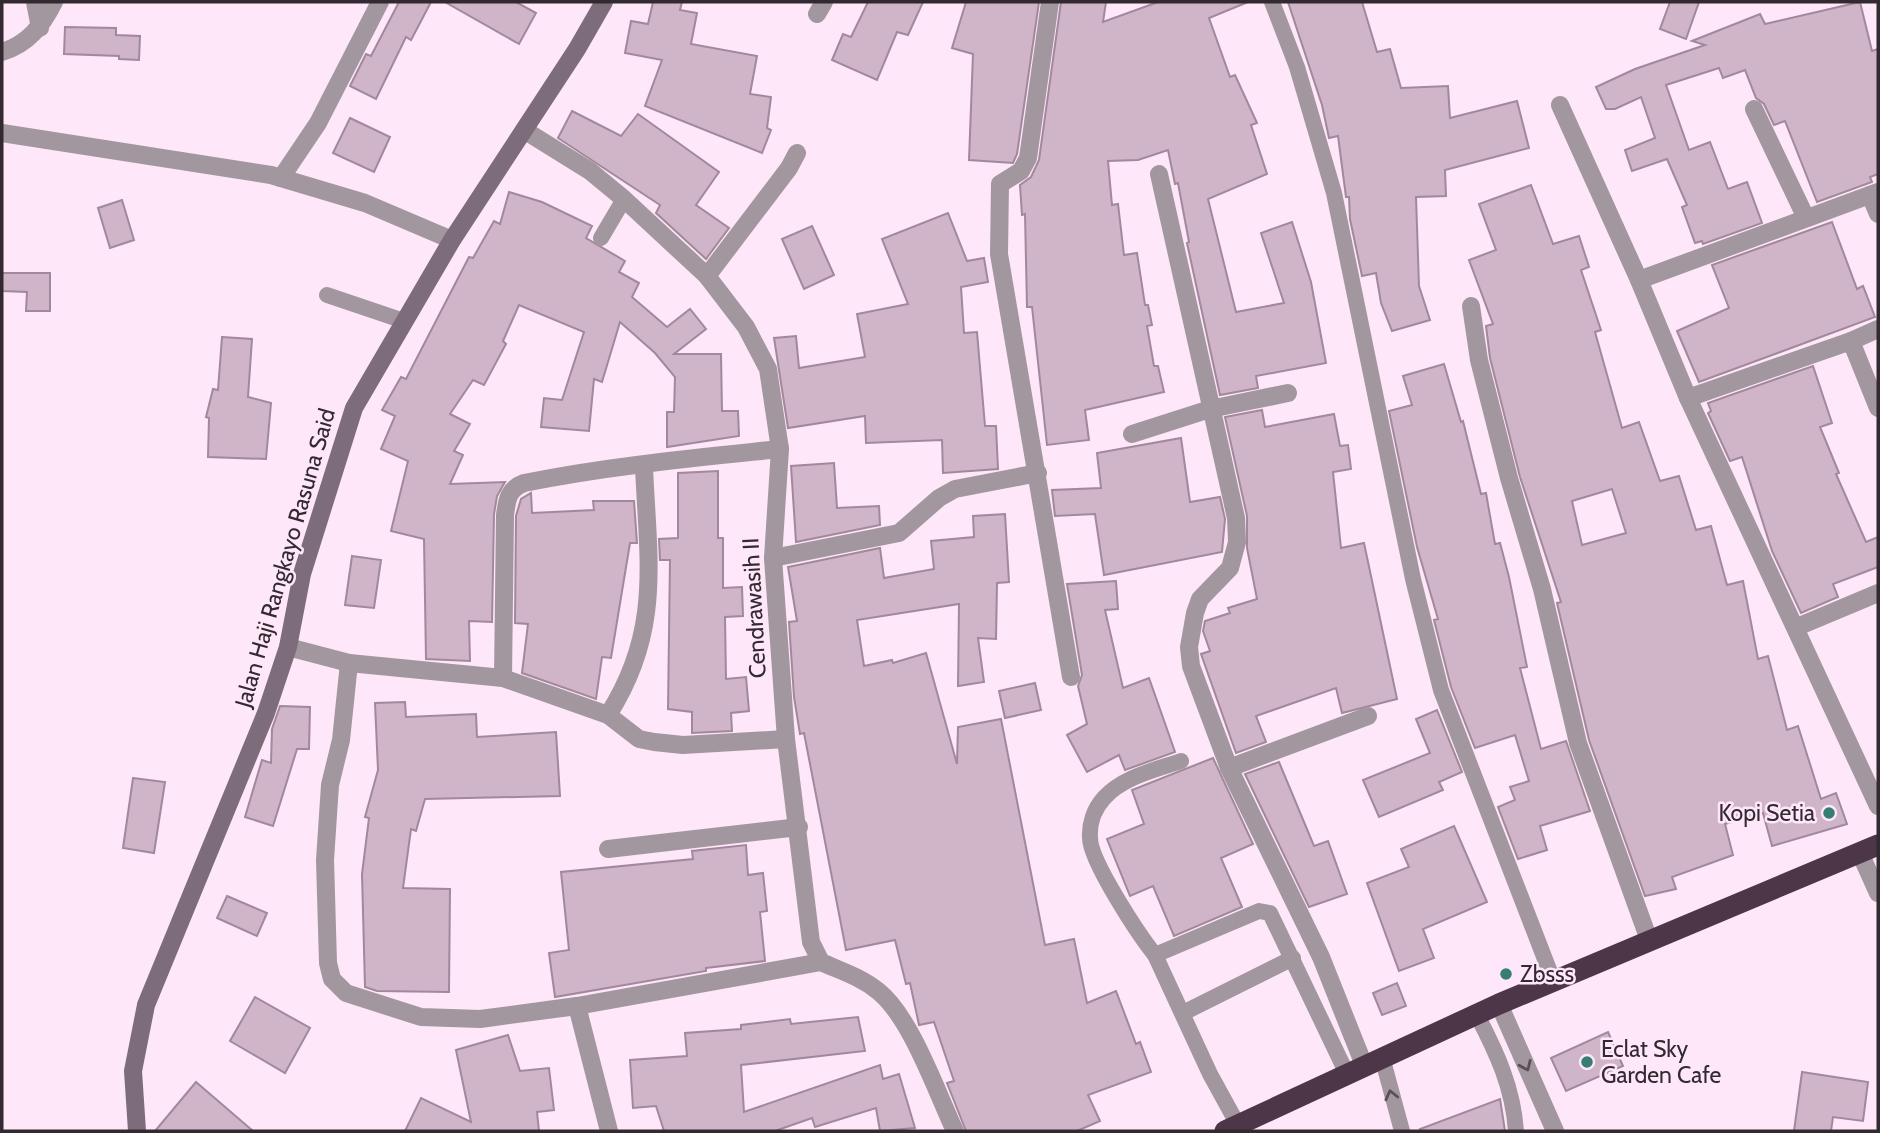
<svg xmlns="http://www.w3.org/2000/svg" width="1880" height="1133" viewBox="0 0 1880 1133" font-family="Cabin,sans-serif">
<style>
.building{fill:#d0b5c9;stroke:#a2889c;stroke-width:2;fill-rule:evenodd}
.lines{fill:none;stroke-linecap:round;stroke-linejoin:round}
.lane{stroke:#a2969f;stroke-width:16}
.street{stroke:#a2969f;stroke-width:18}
.secondary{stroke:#7d6c79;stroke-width:18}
.highway{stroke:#4c3647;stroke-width:21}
.oneway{stroke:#5a4f58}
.poi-dot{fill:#367d74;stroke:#fee7f8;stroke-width:2.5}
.labels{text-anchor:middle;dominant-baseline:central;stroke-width:5;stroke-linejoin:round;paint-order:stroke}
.street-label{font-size:23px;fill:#332931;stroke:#fee7f8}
.poi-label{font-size:23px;fill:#332931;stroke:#fee7f8;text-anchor:start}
</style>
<rect width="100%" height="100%" fill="#fee7f8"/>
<!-- building -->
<g class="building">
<path d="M399,2H431L411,40L406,37L376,99L350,86L366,54L371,56Z"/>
<path d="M445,2H516L536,13L519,44Z"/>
<path d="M653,2H682L680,10L697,13L691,44L757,56L750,94L771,97L767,128L771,130L762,153L645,106L662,60L625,53L631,21L648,24Z"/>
<path d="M868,2H923L908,35L897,32L877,80L832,60L843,34L851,37Z"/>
<path d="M966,2H1039L1017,154L1013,163L969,160L973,54L952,48Z"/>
<path d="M1061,2H1106L1103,22L1158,2H1248L1209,18L1230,77L1235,75L1257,123L1251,125L1267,174L1208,199L1236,312L1284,303L1261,233L1292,222L1311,282L1326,363L1256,376L1258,388L1220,395L1187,243L1189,242L1178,183L1175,184L1168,150L1138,160L1108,161L1112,205L1118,204L1124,255L1137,253L1145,305H1148L1152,325L1147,326L1154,366H1158L1164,392L1085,410L1089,440L1047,445L1032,307H1027L1025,214L1022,215L1020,185L1031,177L1039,160Z"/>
<path d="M1288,2H1362L1377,52L1390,49L1401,88L1448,86L1450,118L1517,101L1529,148L1445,170L1446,196L1416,197L1419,286L1430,320L1392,331L1381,303L1376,273L1362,276L1350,219L1349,197H1346L1338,136L1329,138L1322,105Z"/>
<path d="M1670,2H1699L1686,39L1660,29Z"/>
<path d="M1860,2L1872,51L1878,49V174L1870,177L1872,182L1817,202L1785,121L1774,125L1764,104L1756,98L1745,70L1723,78L1719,68L1666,85L1689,150L1710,142L1728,189L1747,182L1762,223L1703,244L1702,241L1695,243L1682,207L1687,205L1667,159L1632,171L1625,150L1655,138L1641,97L1615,109H1606L1596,87L1635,69L1705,45L1692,41L1760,14L1765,24Z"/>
<path d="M65,27L116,28V35L140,36L139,60L119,59V56L64,54Z"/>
<path d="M572,111L621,136L638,114L719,172L696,205L729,228L706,259L656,213L660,205L558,138Z"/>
<path d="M350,118L390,137L374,172L333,153Z"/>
<path d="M1531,185L1553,244L1579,236L1589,267L1581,270L1601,330L1595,332L1622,428L1639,422L1660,481L1679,476L1696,530L1711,526L1727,585L1743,581L1758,659L1768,656L1787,730L1798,726L1821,799L1836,793L1847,824L1772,846L1763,813L1725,824L1733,855L1672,877L1676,889L1645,896L1589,740L1557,603L1561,602L1520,477L1490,358L1486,326L1493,324L1469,260L1496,250L1479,204ZM1612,489L1626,533L1582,545L1572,501Z"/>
<path d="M509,192L542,202L592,226L586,238L625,261L619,272L639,283L632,297L667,327L690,309L706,329L674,354H721L722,411H738L739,436L667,447V412H674L675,377L655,353L620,322L602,382L594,379L589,431L541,427L544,398L562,400L584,332L519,305L503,341L506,344L484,385L473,380L450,414L470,424L454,451L463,455L450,484L505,482L497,496L494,514L492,622L469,621L470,661L426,659L424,539L391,531L408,461L381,449L395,416L382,410L401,377L406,379L469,257L473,258L494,221L500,224Z"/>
<path d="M122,200L134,240L110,248L98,208Z"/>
<path d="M948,213L967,261L984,258L988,282L961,287L964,333L977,332L985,426H996L998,469L943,473L942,440L866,443L865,416L788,428L774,338L796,336L799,368L865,357L857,314L908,304L882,239Z"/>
<path d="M1832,222L1857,289L1863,286L1875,317L1699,382L1677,331L1729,308L1712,265Z"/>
<path d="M812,226L834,275L804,289L782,239Z"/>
<path d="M2,273H50V311H26L27,292L2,291Z"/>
<path d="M222,337L252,339L248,397L271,403L266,459L208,457L209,418L206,417L213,389L218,390Z"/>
<path d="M1444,364L1461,422L1463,421L1481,494L1486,493L1495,544L1500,543L1509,577L1527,667L1520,668L1541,749L1566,741L1590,811L1540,826L1547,850L1518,859L1498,807L1515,800L1510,787L1529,781L1515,735L1475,748L1451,687L1434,620L1438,619L1417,547L1389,411L1412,405L1403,376Z"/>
<path d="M1813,366L1832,423L1820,427L1839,473L1836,474L1866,542L1878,537V567L1833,584L1838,597L1801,613L1772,551L1742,457L1730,461L1708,413L1711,411L1708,403Z"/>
<path d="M1262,410L1265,427L1334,414L1340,446L1348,445L1351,469L1333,472L1341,548L1364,543L1397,699L1342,713L1336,688L1256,716L1266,742L1236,753L1201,654L1210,651L1203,631L1205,621L1230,613L1228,608L1257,599L1247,548V516L1225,417Z"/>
<path d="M1181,438L1190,502L1220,497L1225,519L1222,552L1104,575L1095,514L1055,516L1052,490L1101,488L1097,453Z"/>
<path d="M834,463L837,508L879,506L880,525L796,542L791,466Z"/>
<path d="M718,471V538H723V588L742,587L743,616L725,617L726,679L746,677L749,711L731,713L732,731L692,733V712L668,709L670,560H660L659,539L678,538V473Z"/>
<path d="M531,493L532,513L594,510L593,501H634L637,543H630L611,658L602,657L596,699L522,673L528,624L515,623L516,516L521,499Z"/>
<path d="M1005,514L1009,582L997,583L996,639L978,638L984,682L958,686L959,604L857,620L864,666L892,660L893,663L926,653L957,764L958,727L1001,719L1045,945L1074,939L1087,1003L1116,991L1136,1044L1140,1042L1151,1072L1088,1095L1100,1121L1077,1131H966L947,1083L954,1081L934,1022L919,1025L910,983L906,984L895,940L846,950L804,733L800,734L794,697L789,622L797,621L788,567L880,548L884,578L934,569L931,541L974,537L973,516Z"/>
<path d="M352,556L381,560L374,608L345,605Z"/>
<path d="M1116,581L1118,609L1105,610L1123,688L1149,678L1175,752L1125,770L1119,755L1087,772L1067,735L1087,724L1078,686L1082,675L1067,584Z"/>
<path d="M1035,683L1041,710L1005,718L999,691Z"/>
<path d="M405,702L406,717L476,714L477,737L556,732L560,796L425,799L416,831L411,829L403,888L450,889L449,992L377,991L365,987L362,874L369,818L365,817L378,770L375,703Z"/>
<path d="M280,706L310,707L309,749H297L273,826L245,817L262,760L271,763L272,729Z"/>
<path d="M1437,710L1462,772L1439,782L1443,790L1379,817L1363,780L1430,753L1416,719Z"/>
<path d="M1213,758L1253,844L1221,858L1242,907L1174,936L1153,886L1130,896L1107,839L1144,824L1132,790Z"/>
<path d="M1279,762L1314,846L1328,841L1347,894L1309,907L1245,774Z"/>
<path d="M133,778L165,782L154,853L123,848Z"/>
<path d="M1454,826L1487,902L1423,929L1434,958L1399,971L1367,883L1409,867L1401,849Z"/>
<path d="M746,845L748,875L763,873L767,911L760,912L765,961L706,968V971L555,997L549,953L569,950L561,872L693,859L692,851Z"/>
<path d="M227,896L267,913L257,936L217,918Z"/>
<path d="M1397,983L1406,1006L1382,1015L1373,993Z"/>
<path d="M255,997L310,1028L285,1073L230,1041Z"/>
<path d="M858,1017L865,1051L741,1065L744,1112L880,1065L883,1079L899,1074L915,1128L880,1131L876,1108L815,1127L812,1118L775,1131H664L656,1106L633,1108L630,1060L687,1056L685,1033L741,1029V1025L790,1019L791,1024Z"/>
<path d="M1608,1032L1623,1066L1566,1091L1551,1058Z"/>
<path d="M508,1035L520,1071L549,1068L554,1110L537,1112L539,1131H405L421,1098L471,1122L456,1050Z"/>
<path d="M1802,1072L1868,1082L1863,1121L1833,1117L1831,1131H1794Z"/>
<path d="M196,1082L253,1131H155Z"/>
<path d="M1500,1099L1505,1131H1421L1420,1129Z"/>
</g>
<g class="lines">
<!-- lane -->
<g class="lane">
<path d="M1272,2L1297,67L1334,193L1413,579L1441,690L1553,980"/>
<path d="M601,238L624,199"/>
<path d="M327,295L404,321"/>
<path d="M1155,955C1139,935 1090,861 1090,838C1089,824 1094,809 1104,798C1123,777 1155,770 1181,761"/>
<path d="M1183,1013L1293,958"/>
<path d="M1477,1015C1497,1053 1513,1088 1516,1131"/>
<path d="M1382,1057L1402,1131"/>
<path d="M1238,1125L1210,1074L1155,955L1259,911L1270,913L1347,1074"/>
</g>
<!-- street -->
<g class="street">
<path d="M35,2L40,28"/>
<path d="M1050,2L1028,158L1021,171L1000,184L999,254L1071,677"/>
<path d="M817,14L824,2"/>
<path d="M2,52C28,44 42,26 54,2"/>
<path d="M1560,105L1639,280L1688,398L1878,806"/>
<path d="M1754,109L1806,218"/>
<path d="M524,130L590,171L624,199L707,276L746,327L768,369L780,449L773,558L786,739L811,942L821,962C841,971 861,977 878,991C911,1017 937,1093 955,1131"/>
<path d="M2,133L271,175L365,203L452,240"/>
<path d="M1159,174L1236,518L1237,542L1230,568L1200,599L1195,613L1189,647L1191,666L1229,768L1321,957L1364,1065"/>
<path d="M281,178L318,123L380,2"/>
<path d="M1870,195L1878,214"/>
<path d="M707,276L789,168L797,153"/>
<path d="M1639,280L1878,192"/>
<path d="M1471,306L1479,360L1509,478L1542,589L1578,743L1649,940"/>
<path d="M1851,341L1878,329"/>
<path d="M1688,398L1851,341L1878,408"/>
<path d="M1132,434L1210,409L1288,393"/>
<path d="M773,558L899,533L939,498L955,489L1038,473"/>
<path d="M1797,627L1878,593"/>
<path d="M288,647L349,663L503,678L608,715L639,739L654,742L683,745L786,739"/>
<path d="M349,663L341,740L330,785L325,860L328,963L332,979L346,993L421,1017L480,1019L577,1006L821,962"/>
<path d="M503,678L505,515C507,500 508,489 524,483C608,466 694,458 780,449"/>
<path d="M608,715C662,631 648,561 644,467"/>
<path d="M1229,768L1368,716"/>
<path d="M608,849L799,827"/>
<path d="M1860,853L1878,893"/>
<path d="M1499,1004L1555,1131"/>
<path d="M577,1006L609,1131"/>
</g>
<!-- secondary -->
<path class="secondary" d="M137,1131L133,1071L146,1005L266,713L288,647L302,574L354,408L452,240L577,49L604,2"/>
<!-- highway -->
<path class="highway" d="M1225,1131L1499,1004L1878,845"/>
</g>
<!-- one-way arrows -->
<defs><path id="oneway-chevron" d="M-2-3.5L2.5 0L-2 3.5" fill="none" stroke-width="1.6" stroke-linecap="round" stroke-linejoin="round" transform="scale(1.75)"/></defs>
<g class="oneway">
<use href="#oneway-chevron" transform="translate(1526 1066) rotate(66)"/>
<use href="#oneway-chevron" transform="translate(1391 1095) rotate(-103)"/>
</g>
<!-- markers -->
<g class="poi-dot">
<circle cx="1829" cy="813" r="7"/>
<circle cx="1506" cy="974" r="7"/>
<circle cx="1587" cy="1062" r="7"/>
</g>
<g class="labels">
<!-- street labels -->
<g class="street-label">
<text transform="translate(285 558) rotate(-74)">Jalan Haji Rangkayo Rasuna Said</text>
<text transform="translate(754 608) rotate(-93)">Cendrawasih II</text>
</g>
<!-- poi labels -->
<g class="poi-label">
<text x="1815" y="813" text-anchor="end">Kopi Setia</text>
<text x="1520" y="974">Zbsss</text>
<text x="1601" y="1049">Eclat Sky<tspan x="1601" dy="26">Garden Cafe</tspan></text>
</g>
</g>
<!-- border -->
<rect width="1880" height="1133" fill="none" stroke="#332931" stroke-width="7"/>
</svg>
